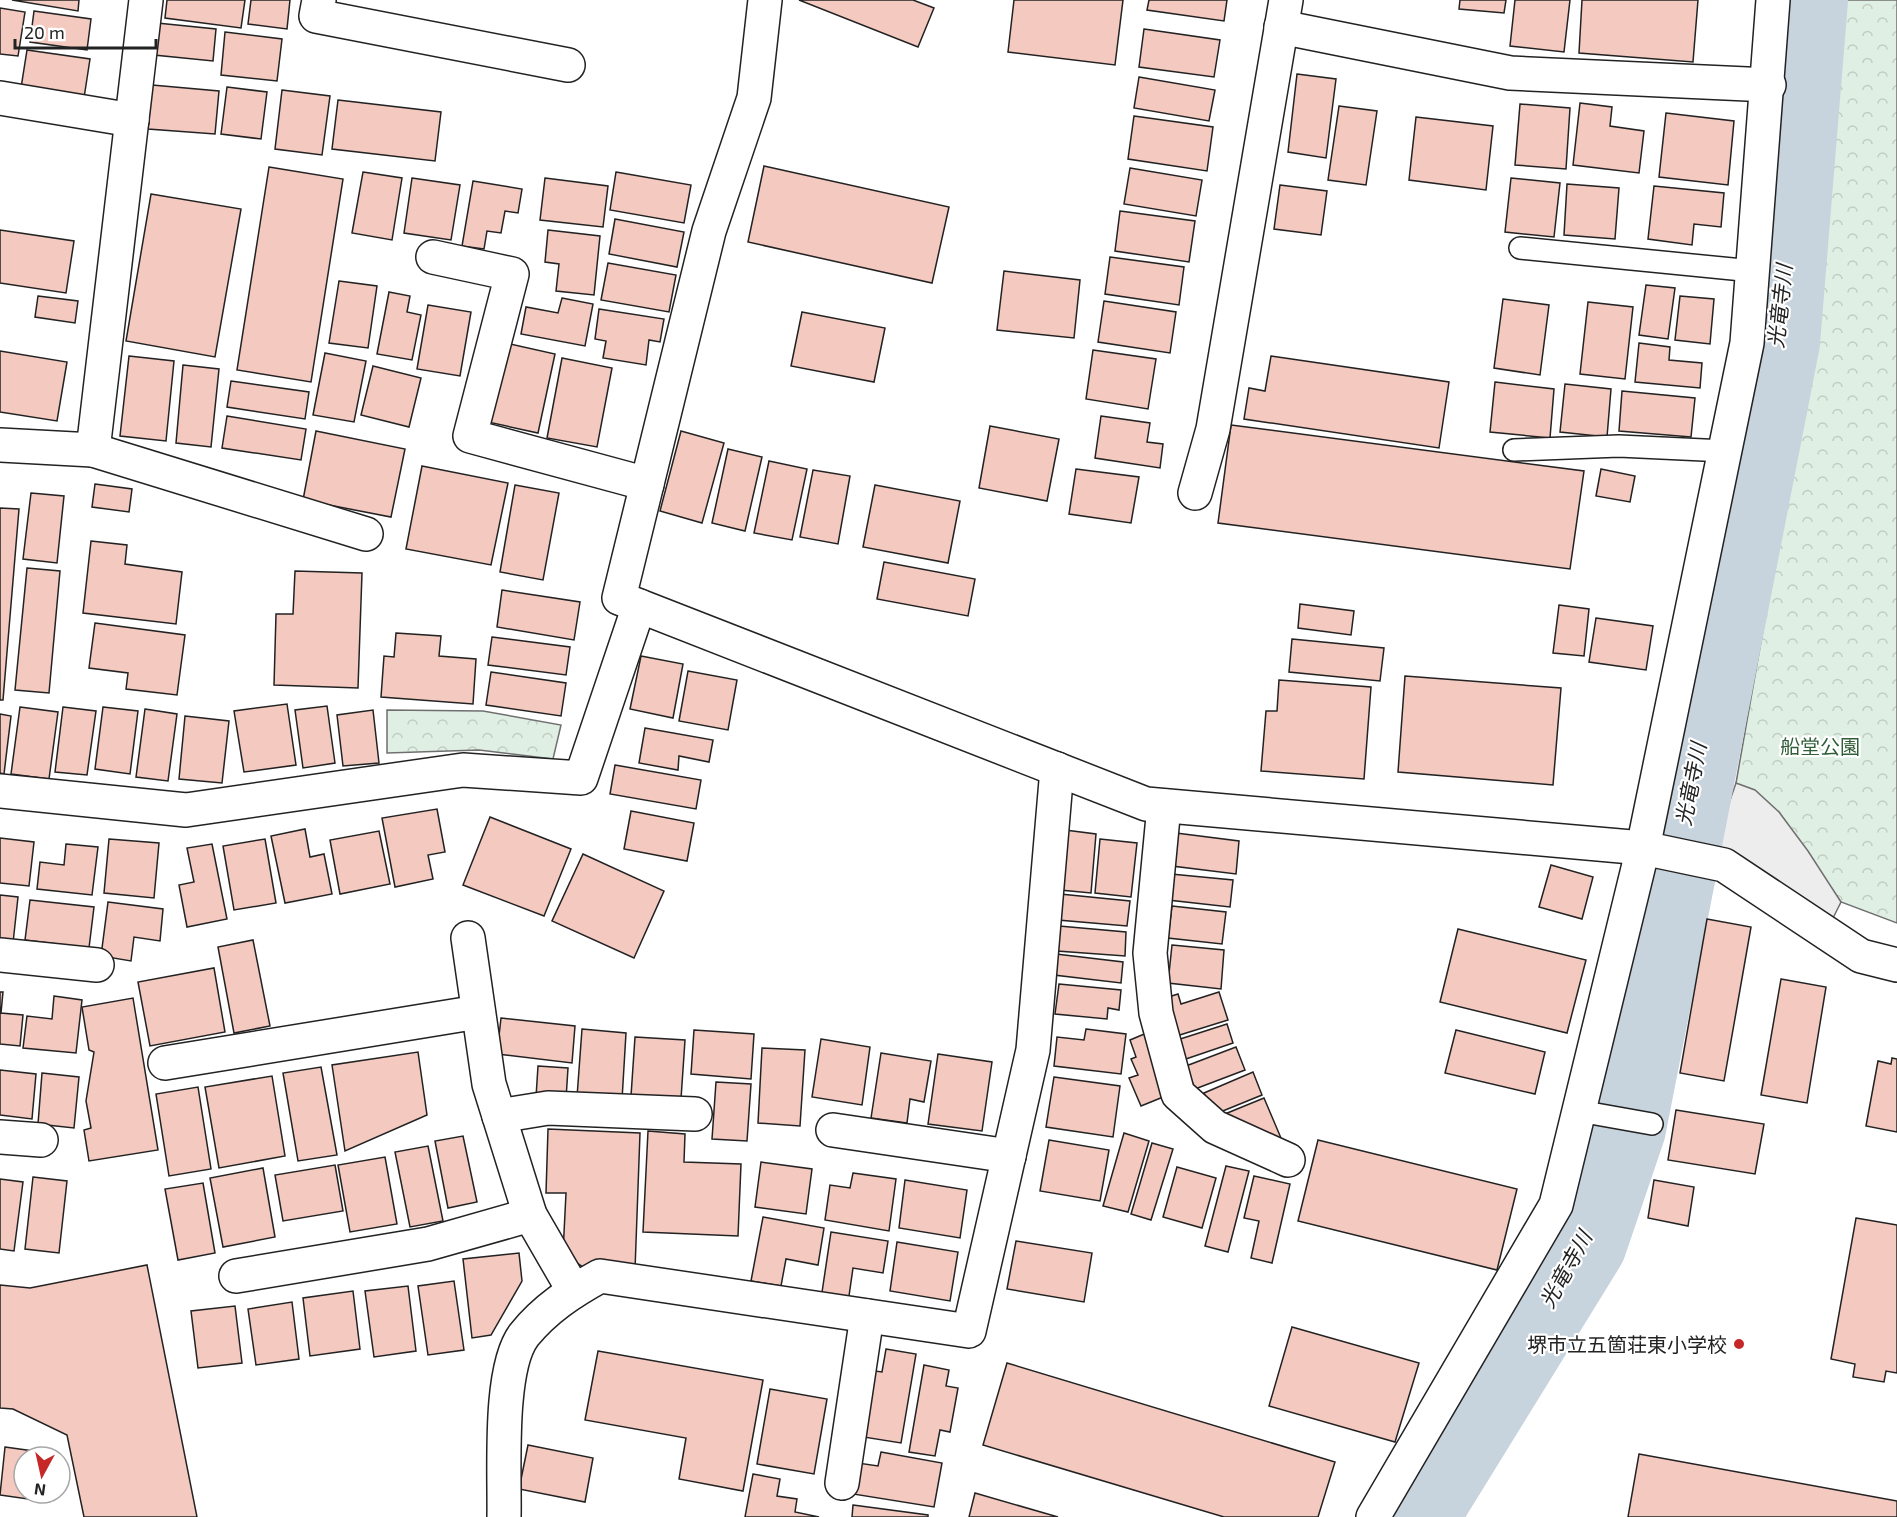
<svg xmlns="http://www.w3.org/2000/svg" width="1897" height="1517" viewBox="0 0 1897 1517" font-family="'Exo 2','Noto Sans JP',sans-serif">
<style>
.park{fill:url(#park-crowns);stroke:#6f6f6f;stroke-width:1.5}
.parking{fill:#ededed;stroke:#6f6f6f;stroke-width:1.5}
.lines{fill:none;stroke-linecap:round;stroke-linejoin:round}
.river{stroke:#c7d3dd;stroke-width:86}
.building{fill:#f3c9c0;stroke:#222;stroke-width:1.5}
.service-casing{stroke:#222;stroke-width:24}
.minor-casing{stroke:#222;stroke-width:36}
.service{stroke:#fff;stroke-width:21}
.minor{stroke:#fff;stroke-width:33}
.poi-dot{fill:#c62828;stroke:#fff;stroke-width:2}
.labels{text-anchor:middle;dominant-baseline:central;stroke-width:4.5;stroke-linejoin:round;paint-order:stroke}
.park-label{font-size:20px;fill:#2f5e38;stroke:#fff}
.poi-label{font-size:20px;fill:#222;stroke:#fff;text-anchor:end}
.water-label{font-size:21px;font-style:italic;fill:#222;stroke:#fff}
</style>
<defs>
<pattern id="park-crowns" width="20" height="18" patternUnits="userSpaceOnUse" patternTransform="scale(1.5)"><rect width="20" height="18" fill="#e0efe3"/><path d="M2 6a3 3 0 1 1 6 0M12 15a3 3 0 1 1 6 0" fill="none" stroke="#c0cdc2"/></pattern>
</defs>
<rect width="100%" height="100%" fill="#fff"/>
<!-- park -->
<g class="park">
<path d="M1837,0H1897V923L1841,902L1779,812L1736,783L1809,370L1833,156Z"/>
<path d="M387,710L483,711L561,725L553,759L479,750L387,753Z"/>
</g>
<!-- parking -->
<path class="parking" d="M1736,783L1755,790L1779,812L1808,851L1841,902L1830,924L1714,846Z"/>
<g class="lines">
<!-- river -->
<path class="river" d="M1415,1517L1584,1243L1623,1128L1777,342L1805,0"/>
</g>
<!-- building -->
<g class="building">
<path d="M12,0H79L78,11Z"/>
<path d="M167,0H245L241,28L165,18Z"/>
<path d="M251,0H290L287,29L248,24Z"/>
<path d="M799,0H913L934,8L918,47Z"/>
<path d="M1014,0H1123L1115,65L1008,52Z"/>
<path d="M1149,0H1227L1224,21L1147,10Z"/>
<path d="M1460,0H1506L1504,13L1459,9Z"/>
<path d="M1515,0H1570L1564,52L1510,46Z"/>
<path d="M1582,0H1698L1693,62L1579,53Z"/>
<path d="M0,8L25,12L18,56L0,54Z"/>
<path d="M34,11L91,19L87,50L30,42Z"/>
<path d="M157,23L216,29L213,61L154,55Z"/>
<path d="M1144,29L1220,40L1214,77L1139,67Z"/>
<path d="M225,32L282,39L277,81L221,75Z"/>
<path d="M27,50L90,59L84,98L21,88Z"/>
<path d="M1297,74L1336,79L1326,158L1288,152Z"/>
<path d="M1139,77L1215,90L1209,121L1134,108Z"/>
<path d="M152,85L219,91L215,134L148,129Z"/>
<path d="M227,87L267,92L261,139L221,134Z"/>
<path d="M282,90L330,96L322,155L275,149Z"/>
<path d="M338,100L441,112L435,161L332,149Z"/>
<path d="M1580,103L1612,107L1610,126L1644,131L1639,173L1573,165Z"/>
<path d="M1520,104L1570,108L1566,169L1515,165Z"/>
<path d="M1339,106L1377,111L1366,185L1328,180Z"/>
<path d="M1666,113L1734,121L1728,185L1659,177Z"/>
<path d="M1134,116L1213,127L1207,171L1128,159Z"/>
<path d="M1416,117L1493,126L1486,190L1409,180Z"/>
<path d="M764,166L949,207L932,283L748,242Z"/>
<path d="M269,167L343,179L311,382L237,370Z"/>
<path d="M1130,168L1202,180L1196,216L1124,204Z"/>
<path d="M363,172L402,178L392,240L352,233Z"/>
<path d="M616,172L691,185L684,223L610,210Z"/>
<path d="M412,178L460,185L451,240L404,233Z"/>
<path d="M545,178L608,186L603,227L540,220Z"/>
<path d="M1511,178L1560,183L1554,237L1505,232Z"/>
<path d="M473,181L522,189L518,213L505,211L501,233L487,231L484,249L462,246Z"/>
<path d="M1567,184L1619,188L1615,239L1564,235Z"/>
<path d="M1280,185L1327,191L1321,235L1274,229Z"/>
<path d="M1654,186L1724,193L1721,227L1694,224L1692,245L1648,239Z"/>
<path d="M151,194L241,209L215,357L126,341Z"/>
<path d="M1120,211L1195,221L1189,262L1115,251Z"/>
<path d="M615,219L684,232L677,267L609,254Z"/>
<path d="M0,230L74,241L66,293L0,283Z"/>
<path d="M548,230L600,236L594,295L556,291L559,264L545,262Z"/>
<path d="M1110,257L1184,267L1179,305L1105,294Z"/>
<path d="M608,263L676,275L669,312L601,300Z"/>
<path d="M1004,271L1080,280L1074,338L997,330Z"/>
<path d="M339,281L377,286L368,348L329,343Z"/>
<path d="M1646,285L1675,288L1668,339L1639,335Z"/>
<path d="M389,292L410,296L407,312L421,315L412,360L377,354Z"/>
<path d="M38,296L78,301L75,323L35,317Z"/>
<path d="M1680,296L1714,299L1710,344L1675,340Z"/>
<path d="M562,298L593,304L585,346L521,334L526,307L558,313Z"/>
<path d="M1503,299L1549,305L1540,375L1494,368Z"/>
<path d="M1104,301L1176,312L1170,353L1098,342Z"/>
<path d="M1588,302L1633,307L1625,379L1580,374Z"/>
<path d="M428,305L471,312L460,376L417,369Z"/>
<path d="M599,309L664,319L660,342L649,340L646,365L603,358L606,341L595,339Z"/>
<path d="M802,312L885,328L874,382L791,366Z"/>
<path d="M506,343L555,354L538,433L488,422Z"/>
<path d="M1639,343L1670,347L1669,360L1702,363L1700,388L1635,382Z"/>
<path d="M1093,350L1156,359L1148,409L1086,399Z"/>
<path d="M0,351L67,362L57,421L0,412Z"/>
<path d="M325,353L366,361L354,422L313,415Z"/>
<path d="M129,356L174,361L166,441L120,436Z"/>
<path d="M1271,356L1449,382L1439,448L1244,419L1249,388L1265,391Z"/>
<path d="M562,358L612,368L597,447L547,438Z"/>
<path d="M183,365L219,369L211,447L176,443Z"/>
<path d="M373,366L421,378L409,427L361,415Z"/>
<path d="M231,381L309,392L305,419L227,407Z"/>
<path d="M1495,382L1554,389L1550,438L1490,432Z"/>
<path d="M1565,384L1611,389L1607,437L1560,432Z"/>
<path d="M1622,391L1695,398L1691,437L1619,431Z"/>
<path d="M227,416L306,429L301,460L222,448Z"/>
<path d="M1101,416L1150,423L1147,442L1163,444L1160,468L1095,458Z"/>
<path d="M1231,425L1584,471L1570,569L1218,523Z"/>
<path d="M990,426L1059,439L1047,501L979,488Z"/>
<path d="M316,431L405,449L391,517L303,500Z"/>
<path d="M681,431L724,443L702,523L660,511Z"/>
<path d="M728,449L762,457L745,531L712,523Z"/>
<path d="M769,461L807,469L792,540L754,533Z"/>
<path d="M422,466L508,483L491,565L406,549Z"/>
<path d="M1076,469L1139,477L1131,523L1069,514Z"/>
<path d="M1601,469L1635,476L1630,502L1596,496Z"/>
<path d="M813,470L850,476L838,544L800,537Z"/>
<path d="M95,484L132,489L129,512L92,507Z"/>
<path d="M515,485L559,493L543,580L500,572Z"/>
<path d="M875,485L960,501L948,563L863,547Z"/>
<path d="M31,493L64,496L57,563L23,559Z"/>
<path d="M0,508L19,509L3,700H0Z"/>
<path d="M91,541L127,545L125,564L182,572L176,624L83,613Z"/>
<path d="M884,562L975,579L968,616L877,599Z"/>
<path d="M27,568L60,571L49,693L15,690Z"/>
<path d="M295,571L362,573L358,688L274,685L276,614H293Z"/>
<path d="M502,590L580,602L574,640L497,627Z"/>
<path d="M1300,604L1354,611L1351,635L1298,628Z"/>
<path d="M1559,605L1589,609L1584,656L1553,653Z"/>
<path d="M1596,618L1653,626L1646,670L1589,662Z"/>
<path d="M95,623L185,635L177,695L126,689L128,673L89,668Z"/>
<path d="M396,633L441,636L439,656L476,659L473,704L381,697L384,656L394,657Z"/>
<path d="M492,637L570,647L566,675L488,665Z"/>
<path d="M1292,639L1384,648L1380,681L1289,672Z"/>
<path d="M641,656L683,664L673,718L630,709Z"/>
<path d="M688,671L737,680L728,730L679,721Z"/>
<path d="M491,672L566,683L561,716L486,705Z"/>
<path d="M1405,676L1561,688L1553,785L1398,772Z"/>
<path d="M1279,680L1371,687L1364,779L1261,771L1266,711H1277Z"/>
<path d="M287,704L296,765L244,772L234,711Z"/>
<path d="M327,706L335,763L303,768L295,710Z"/>
<path d="M20,707L58,712L49,779L11,774Z"/>
<path d="M63,707L96,711L87,775L55,772Z"/>
<path d="M103,707L138,711L130,774L95,769Z"/>
<path d="M145,709L177,714L168,781L136,777Z"/>
<path d="M373,710L379,763L343,766L337,715Z"/>
<path d="M0,714L11,716L4,774L0,773Z"/>
<path d="M185,716L229,721L222,783L179,779Z"/>
<path d="M645,728L713,740L709,762L679,756L678,770L639,763Z"/>
<path d="M615,765L701,780L696,809L610,794Z"/>
<path d="M437,809L445,852L428,855L433,879L395,887L382,818Z"/>
<path d="M631,811L694,823L687,861L624,849Z"/>
<path d="M490,817L571,849L544,916L463,885Z"/>
<path d="M305,829L310,857L324,854L332,894L285,903L271,836Z"/>
<path d="M1065,830L1096,834L1091,893L1060,890Z"/>
<path d="M379,831L390,884L340,894L330,840Z"/>
<path d="M1176,833L1239,841L1236,874L1172,866Z"/>
<path d="M0,838L34,842L29,886L0,883Z"/>
<path d="M109,839L159,843L154,898L104,893Z"/>
<path d="M265,839L276,903L234,910L223,846Z"/>
<path d="M1100,839L1137,843L1131,897L1095,893Z"/>
<path d="M66,844L98,847L92,895L37,889L40,862L64,865Z"/>
<path d="M212,844L227,919L187,927L179,885L194,882L187,848Z"/>
<path d="M583,854L664,891L634,958L552,921Z"/>
<path d="M1551,865L1593,877L1582,919L1539,907Z"/>
<path d="M1171,874L1233,880L1230,907L1168,900Z"/>
<path d="M1060,894L1130,901L1127,926L1058,920Z"/>
<path d="M0,895L18,897L13,943L0,942Z"/>
<path d="M30,900L94,907L89,948L25,940Z"/>
<path d="M108,902L163,909L160,941L134,937L131,961L101,956Z"/>
<path d="M1172,906L1226,912L1222,944L1168,938Z"/>
<path d="M1707,919L1751,927L1724,1081L1680,1073Z"/>
<path d="M1059,926L1126,932L1125,956L1057,951Z"/>
<path d="M1458,929L1586,960L1567,1033L1440,1002Z"/>
<path d="M253,940L270,1026L234,1033L218,947Z"/>
<path d="M1172,945L1224,950L1221,989L1168,983Z"/>
<path d="M1056,954L1123,962L1121,983L1054,975Z"/>
<path d="M214,968L225,1032L150,1046L138,982Z"/>
<path d="M1781,979L1826,987L1807,1103L1761,1095Z"/>
<path d="M1059,984L1121,990L1119,1010L1108,1008L1107,1019L1055,1014Z"/>
<path d="M0,992H3L1,1013L23,1015L20,1046L0,1044Z"/>
<path d="M1219,992L1228,1020L1170,1038L1159,1000L1178,994L1181,1004Z"/>
<path d="M54,996L82,1000L76,1053L23,1048L27,1016L52,1019Z"/>
<path d="M133,998L158,1150L89,1161L84,1130L91,1128L86,1101L94,1052L89,1050L82,1007Z"/>
<path d="M501,1018L575,1026L572,1063L497,1054Z"/>
<path d="M1227,1024L1233,1043L1180,1061L1174,1041Z"/>
<path d="M582,1029L626,1033L622,1100L577,1097Z"/>
<path d="M1086,1029L1126,1034L1121,1074L1054,1066L1057,1037L1084,1040Z"/>
<path d="M694,1030L754,1034L751,1079L691,1074Z"/>
<path d="M1456,1030L1545,1052L1535,1094L1445,1073Z"/>
<path d="M1149,1032L1173,1093L1141,1106L1129,1078L1138,1075L1131,1059L1136,1057L1130,1040Z"/>
<path d="M635,1037L685,1040L681,1099L631,1096Z"/>
<path d="M821,1039L870,1047L862,1105L812,1097Z"/>
<path d="M1236,1047L1245,1070L1195,1089L1186,1066Z"/>
<path d="M762,1048L805,1050L800,1126L758,1123Z"/>
<path d="M418,1052L427,1115L345,1151L332,1065Z"/>
<path d="M881,1053L931,1061L924,1102L910,1099L907,1123L871,1118Z"/>
<path d="M938,1054L992,1062L982,1131L928,1124Z"/>
<path d="M1892,1058L1897,1059V1132L1866,1126L1878,1061L1891,1064Z"/>
<path d="M538,1066L568,1068L566,1099L536,1097Z"/>
<path d="M321,1067L337,1155L298,1161L283,1073Z"/>
<path d="M0,1070L36,1074L32,1119L0,1115Z"/>
<path d="M1253,1072L1262,1095L1213,1115L1204,1093Z"/>
<path d="M42,1073L79,1077L74,1128L38,1124Z"/>
<path d="M272,1076L285,1156L219,1168L205,1087Z"/>
<path d="M1054,1077L1120,1086L1113,1137L1046,1127Z"/>
<path d="M716,1082L751,1084L747,1141L712,1139Z"/>
<path d="M198,1087L211,1169L169,1176L156,1094Z"/>
<path d="M1264,1098L1281,1138L1265,1145L1220,1116Z"/>
<path d="M1676,1110L1764,1124L1755,1174L1668,1160Z"/>
<path d="M548,1129L640,1133L635,1270L583,1267L563,1253L566,1193H546Z"/>
<path d="M648,1131L685,1134L684,1162L741,1164L738,1236L643,1232Z"/>
<path d="M1124,1133L1149,1141L1128,1212L1103,1206Z"/>
<path d="M463,1136L477,1202L448,1208L435,1141Z"/>
<path d="M1049,1140L1109,1150L1100,1201L1040,1191Z"/>
<path d="M1318,1140L1517,1189L1497,1270L1298,1221Z"/>
<path d="M1152,1143L1173,1149L1151,1220L1131,1214Z"/>
<path d="M428,1146L443,1221L410,1227L395,1152Z"/>
<path d="M385,1157L397,1224L350,1232L338,1165Z"/>
<path d="M761,1162L812,1169L806,1214L755,1207Z"/>
<path d="M335,1165L343,1211L283,1221L275,1175Z"/>
<path d="M1226,1166L1249,1171L1228,1252L1205,1246Z"/>
<path d="M1177,1167L1216,1178L1202,1228L1163,1217Z"/>
<path d="M263,1168L275,1237L223,1247L210,1178Z"/>
<path d="M853,1173L896,1179L889,1231L825,1220L830,1185L850,1188Z"/>
<path d="M1254,1176L1290,1184L1272,1263L1251,1258L1259,1221L1244,1218Z"/>
<path d="M33,1177L67,1181L59,1253L25,1249Z"/>
<path d="M0,1179L23,1182L14,1251L0,1249Z"/>
<path d="M905,1180L967,1190L960,1238L899,1228Z"/>
<path d="M1654,1180L1694,1187L1688,1226L1648,1218Z"/>
<path d="M203,1183L215,1253L178,1260L165,1189Z"/>
<path d="M763,1217L824,1228L818,1265L786,1259L781,1286L751,1281Z"/>
<path d="M1856,1218L1897,1225V1373L1886,1371L1884,1382L1853,1377L1855,1364L1831,1359Z"/>
<path d="M831,1232L888,1241L883,1273L853,1268L848,1303L821,1299Z"/>
<path d="M1016,1241L1092,1253L1084,1302L1007,1289Z"/>
<path d="M897,1242L958,1252L950,1301L890,1291Z"/>
<path d="M519,1253L522,1281L491,1335L472,1338L463,1259Z"/>
<path d="M147,1265L197,1517H84L67,1435L13,1409L0,1408V1285L30,1288Z"/>
<path d="M454,1281L464,1350L428,1355L418,1286Z"/>
<path d="M408,1286L416,1351L374,1357L365,1291Z"/>
<path d="M353,1291L360,1349L310,1356L303,1298Z"/>
<path d="M292,1302L299,1359L256,1365L248,1309Z"/>
<path d="M235,1306L242,1363L198,1368L191,1311Z"/>
<path d="M1292,1327L1419,1363L1395,1442L1269,1406Z"/>
<path d="M886,1349L916,1354L901,1443L857,1436L868,1370L882,1372Z"/>
<path d="M598,1351L763,1380L743,1491L679,1479L686,1438L585,1420Z"/>
<path d="M1007,1363L1335,1462L1318,1517H1224L983,1445Z"/>
<path d="M924,1365L949,1370L946,1386L958,1388L950,1432L940,1430L935,1456L909,1452Z"/>
<path d="M770,1389L827,1399L814,1474L757,1464Z"/>
<path d="M528,1445L593,1458L585,1502L519,1489Z"/>
<path d="M5,1447L55,1454V1457H24V1493H50L49,1502L0,1495Z"/>
<path d="M881,1452L942,1463L934,1507L853,1494L858,1463L878,1466Z"/>
<path d="M1639,1454L1897,1501V1517H1628Z"/>
<path d="M753,1474L780,1479L777,1496L797,1499L795,1512L819,1517H745Z"/>
<path d="M975,1493L1058,1517H969Z"/>
<path d="M853,1505L928,1515V1517H852Z"/>
</g>
<g class="lines">
<!-- service casing -->
<g class="service-casing">
<g id="service">
<path d="M1520,248L1753,271"/>
<path d="M1514,450L1619,446L1725,451"/>
<path d="M1579,1111L1652,1124"/>
</g>
</g>
<!-- minor casing -->
<g class="minor-casing">
<g id="minor">
<path d="M319,0L316,16L568,65"/>
<path d="M765,0L754,98L709,231L619,598L1146,804L1643,848L1724,865L1861,956L1897,965"/>
<path d="M1281,27L1510,73L1769,85"/>
<path d="M0,98L132,120"/>
<path d="M433,257L512,274L470,436L647,484"/>
<path d="M0,445L93,450L146,0"/>
<path d="M93,450L366,534"/>
<path d="M1195,493L1213,429L1286,0"/>
<path d="M0,791L186,810L463,770L581,778L639,606"/>
<path d="M1164,806L1150,953L1156,1013L1178,1094L1215,1127L1288,1160"/>
<path d="M468,938L489,1084L530,1215L574,1291"/>
<path d="M0,955L97,965"/>
<path d="M165,1063L478,1012"/>
<path d="M499,1116L548,1108L695,1114"/>
<path d="M833,1130L1009,1156"/>
<path d="M0,1137L41,1140"/>
<path d="M236,1276L428,1244L530,1215"/>
<path d="M842,1483L867,1316"/>
<path d="M504,1517C505,1473 498,1369 524,1335C545,1309 571,1292 600,1276L969,1331L1033,1050L1057,769"/>
<path d="M1373,1517L1556,1205L1643,848L1747,343L1773,0"/>
</g>
</g>
<!-- service -->
<use href="#service" class="service"/>
<!-- minor -->
<use href="#minor" class="minor"/>
</g>
<!-- markers -->
<circle class="poi-dot" cx="1739" cy="1344" r="6"/>
<g class="labels">
<!-- park labels -->
<g class="park-label">
<text x="1820" y="746">船堂公園</text>
</g>
<!-- poi labels -->
<g class="poi-label">
<text x="1727" y="1344">堺市立五箇荘東小学校</text>
</g>
<!-- water labels -->
<g class="water-label">
<text transform="translate(1779 306) rotate(-84)">光竜寺川</text>
<text transform="translate(1690 784) rotate(-79)">光竜寺川</text>
<text transform="translate(1565 1269) rotate(-61)">光竜寺川</text>
</g>
</g>
<!-- north arrow -->
<g transform="translate(42 1475) rotate(188)"><circle r="28" fill="#ffffff" stroke="#a7a7a7" stroke-width="1.5"/>
<path d="M0-4.5L10 22L0 15L-10 22Z" fill="#c62828"/>
<text y="-9" font-size="16" font-weight="bold" text-anchor="middle" fill="#222222">N</text>
</g>
<!-- scale -->
<path d="M15 39v9h141v-9" fill="none" stroke="#222222" stroke-width="3"/>
<text x="24" y="39" font-size="18" fill="#222222" stroke="#ffffff" stroke-width="4.5" paint-order="stroke">20 m</text>
</svg>
